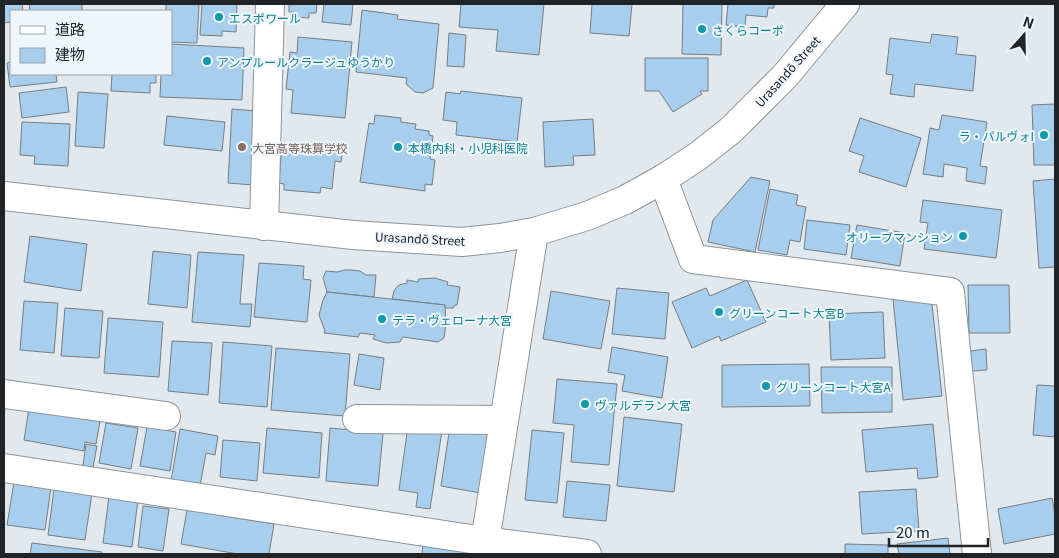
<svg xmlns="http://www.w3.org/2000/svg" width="1059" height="558" viewBox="0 0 1059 558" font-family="Georgia,'Noto Sans JP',serif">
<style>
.building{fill:#a8ceed;stroke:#777d82}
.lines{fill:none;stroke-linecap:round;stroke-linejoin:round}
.minor-casing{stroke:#8d9499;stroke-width:30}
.minor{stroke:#fff;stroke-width:28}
.culture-dot{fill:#0f9aa8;stroke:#eef6fc;stroke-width:2}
.education-dot{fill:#8d6e63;stroke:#eef6fc;stroke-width:2}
.labels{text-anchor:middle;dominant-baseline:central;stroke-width:4;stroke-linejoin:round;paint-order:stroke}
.culture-label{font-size:12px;fill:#0d838f;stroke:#eef6fc;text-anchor:start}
.street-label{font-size:12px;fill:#212426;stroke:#eef6fc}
.education-label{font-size:12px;fill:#785e54;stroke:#eef6fc;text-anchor:start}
</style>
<rect width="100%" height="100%" fill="#e1e8ee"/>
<!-- building -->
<g class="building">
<path d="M4,4H22L23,11H11V22L4,23Z"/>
<path d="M29,4H82V11H30Z"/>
<path d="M166,4H199L197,43L171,42V11H166Z"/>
<path d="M202,4H237L236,32L222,31V36L200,35Z"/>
<path d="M289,4H317L316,13H309V18L294,17V12H289Z"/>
<path d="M324,4H353L351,25L322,22Z"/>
<path d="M461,4H544L539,55L496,51L498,30L459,27Z"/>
<path d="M592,4H632L629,36L590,33Z"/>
<path d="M683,4H722L721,55L682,54Z"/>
<path d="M728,4H774V8H768L767,17L746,15L745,27L726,25Z"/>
<path d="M362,10L398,15L397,19L439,24L433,88L423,93L415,92L406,84L407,78L356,72Z"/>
<path d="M449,33L466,35L464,67L447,66Z"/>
<path d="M932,34L958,37L956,54L976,56L973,91L915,84L914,97L890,94L893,75L886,74L890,38L930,43Z"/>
<path d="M298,37L352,42L345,118L291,113L293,90L286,89L290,52L297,53Z"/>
<path d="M171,44L244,48L242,100L160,97L161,74H171Z"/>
<path d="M645,58H708V91H700L702,94L673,112L659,91H645Z"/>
<path d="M11,62V74H56L57,82L10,87L7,63Z"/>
<path d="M112,74H156V83H150V93L111,91Z"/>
<path d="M66,87L69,112L22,118L19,93Z"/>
<path d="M461,91L522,98L517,142L456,135L457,122L443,120L446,92L460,94Z"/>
<path d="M78,92L108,94L104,148L75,146Z"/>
<path d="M1055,104V165H1034L1032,105Z"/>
<path d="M232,109L257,111L253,185L228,183Z"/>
<path d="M375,115L401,118V122L416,124L415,129L429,131V135L433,136L430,159L435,160L432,185L425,184V191L360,182L369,123L374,124Z"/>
<path d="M942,115L987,122L980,166L987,167L985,184L966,181L967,168L944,164L943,177L923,174L930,128L939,130Z"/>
<path d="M167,116L225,122L222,151L164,145Z"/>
<path d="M860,118L921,138L906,187L859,172L864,156L849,151Z"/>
<path d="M593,119L595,155L573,156L574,165L545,167L543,122Z"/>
<path d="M22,122L70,124L68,166L34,164L35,156L20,155Z"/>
<path d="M282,144L343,149L341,162L335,161L332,189L321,187L320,193L284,190V184L279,183Z"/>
<path d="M751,177L770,181L755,252L708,242L713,220Z"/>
<path d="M1055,179V267L1039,268L1033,181Z"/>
<path d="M770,189L798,195L796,205L806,207L800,242L790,240L787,255L758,250Z"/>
<path d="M923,200L1002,210L996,258L924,249L928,223L920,222Z"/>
<path d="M807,220L850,225L846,255L804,249Z"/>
<path d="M857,225L905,233L900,266L851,258Z"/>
<path d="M30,236L87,244L81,291L24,282Z"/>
<path d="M153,251L191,255L187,308L148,304Z"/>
<path d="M198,252L244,255L240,304H252L250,327L192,322Z"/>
<path d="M259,263L304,266L303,279L311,280L307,322L254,317Z"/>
<path d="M344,270H352L360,271L366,275H376L374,297L327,292L323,278L326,271L337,272Z"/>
<path d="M435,278L448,282L447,285L460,287L457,305H455L453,308H444L445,305L392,299L394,291L396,288L399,285L407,283V280L418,282L419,279Z"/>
<path d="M747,280L766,322L721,341L719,336L692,348L672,302L706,288L710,296Z"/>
<path d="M968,285H1009L1010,333H969Z"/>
<path d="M617,288L669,293L665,339L612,334Z"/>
<path d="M551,291L610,301L601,349L543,339Z"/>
<path d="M327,292L445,305L446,324L444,338L438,342L403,337L400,342L386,343L373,339L375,335L360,333L358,337L324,333L325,331L319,315L323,300Z"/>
<path d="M931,295L942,396L903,400L893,299Z"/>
<path d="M24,301L58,303L54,353L20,350Z"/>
<path d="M65,308L103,311L99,358L61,356Z"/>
<path d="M883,312L885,358L831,360L829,314Z"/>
<path d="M108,318L163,322L159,377L104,373Z"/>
<path d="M172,341L212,343L208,395L168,391Z"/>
<path d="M223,342L272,346L267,407L219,403Z"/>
<path d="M612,347L668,357L662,398L622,391L625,375L608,372Z"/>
<path d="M276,348L350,354L345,416L271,410Z"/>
<path d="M986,349L987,370L972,371L970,351Z"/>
<path d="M359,354L384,358L380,390L354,385Z"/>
<path d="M809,364L810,406L722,407V365Z"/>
<path d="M821,367H892V412L822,413Z"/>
<path d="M557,379L617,384L609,465L571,462L574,425L553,423Z"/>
<path d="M1037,385L1055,386V437L1033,435Z"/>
<path d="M29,408L100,421L96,444L85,442L84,451L24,440Z"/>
<path d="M624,417L682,424L674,492L617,486Z"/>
<path d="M106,423L138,428L131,469L99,463Z"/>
<path d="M933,424L938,477L918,479L917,468L866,472L862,430Z"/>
<path d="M408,426L442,431L430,509L416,507L418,493L399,490Z"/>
<path d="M450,426L490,432L481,493L441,486Z"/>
<path d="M147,427L176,432L170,471L140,466Z"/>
<path d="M267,428L322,433L319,478L263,473Z"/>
<path d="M330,428L383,433L378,486L326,481Z"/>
<path d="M180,429L218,436L215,455L206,453L200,486L171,481Z"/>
<path d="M532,430L564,433L557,503L525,500Z"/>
<path d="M223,440L260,443L257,481L220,477Z"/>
<path d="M86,444L97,446L93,467L83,466Z"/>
<path d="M567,481L610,485L606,521L563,517Z"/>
<path d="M14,482L51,487L45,530L7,525Z"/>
<path d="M54,489L92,493L85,540L48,535Z"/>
<path d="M916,489L919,531L862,534L859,492Z"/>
<path d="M109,496L138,500L132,547L103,543Z"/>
<path d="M1052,498L1055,514V534L1004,544L998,509Z"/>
<path d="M143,506L169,509L163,551L138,547Z"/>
<path d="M187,510L274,524L269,554H238L181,544Z"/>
<path d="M948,538L950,554H899L897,544Z"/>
<path d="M423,542L472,548L471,554H422Z"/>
<path d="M32,543L102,552V554H30Z"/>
<path d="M845,544L888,545V554H845Z"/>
</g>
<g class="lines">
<!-- minor casing -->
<g class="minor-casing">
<g id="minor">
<path d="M663,179L693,259L950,292L977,554"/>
<path d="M4,196L353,235L462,242L500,238L534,232L587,216L625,200L663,179L698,156L731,130L785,76L845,4"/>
<path d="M264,226L270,4"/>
<path d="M4,394L166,416"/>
<path d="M357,419L504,420"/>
<path d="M4,468L484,541L587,554"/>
<path d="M483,554L534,232"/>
</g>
</g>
<!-- minor -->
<use href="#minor" class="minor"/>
</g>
<!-- markers -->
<g class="culture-dot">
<circle cx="219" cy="17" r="5"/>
<circle cx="702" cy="29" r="5"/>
<circle cx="207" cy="61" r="5"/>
<circle cx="1044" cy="135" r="5"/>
<circle cx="398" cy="147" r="5"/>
<circle cx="963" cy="236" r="5"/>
<circle cx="719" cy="312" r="5"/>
<circle cx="382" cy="319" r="5"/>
<circle cx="766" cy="386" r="5"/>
<circle cx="585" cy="404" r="5"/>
</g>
<circle class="education-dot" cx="242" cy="147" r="5"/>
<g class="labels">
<!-- culture labels -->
<g class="culture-label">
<text x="229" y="17">エスポワール</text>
<text x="712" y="29">さくらコーポ</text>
<text x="217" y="61">アンプルールクラージュゆうかり</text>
<text x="1034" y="135" text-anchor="end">ラ・パルヴォI</text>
<text x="408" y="147">本橋内科・小児科医院</text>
<text x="953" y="236" text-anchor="end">オリーブマンション</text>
<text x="729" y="312">グリーンコート大宮B</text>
<text x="392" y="319">テラ・ヴェローナ大宮</text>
<text x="776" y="386">グリーンコート大宮A</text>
<text x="595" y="404">ヴァルデラン大宮</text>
</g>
<!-- street labels -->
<g class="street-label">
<text transform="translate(787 71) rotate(-48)">Urasandō Street</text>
<text transform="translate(420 238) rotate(3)">Urasandō Street</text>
</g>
<!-- education labels -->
<g class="education-label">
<text x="252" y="147">大宮高等珠算学校</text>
</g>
</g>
<!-- border -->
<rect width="1059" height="558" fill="none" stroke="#212426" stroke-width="10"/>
<!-- legend -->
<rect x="10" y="10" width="162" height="65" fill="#eef6fc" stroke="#9ca2a6"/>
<rect x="20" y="26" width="25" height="8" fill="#ffffff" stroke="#9ca2a6"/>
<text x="55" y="35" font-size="15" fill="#212426">道路</text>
<rect x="20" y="48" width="25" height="15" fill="#a8ceed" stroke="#9ca2a6"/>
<text x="55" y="60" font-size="15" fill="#212426">建物</text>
<!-- north arrow -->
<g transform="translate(1024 35) rotate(20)" stroke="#eef6fc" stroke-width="4" paint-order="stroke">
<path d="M0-4L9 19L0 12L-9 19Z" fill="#212426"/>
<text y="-8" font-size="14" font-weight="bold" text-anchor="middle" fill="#212426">N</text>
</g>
<!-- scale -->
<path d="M889 538v8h99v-8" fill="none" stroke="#212426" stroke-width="2.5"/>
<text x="896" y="538" font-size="15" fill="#212426" stroke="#eef6fc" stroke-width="4" paint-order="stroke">20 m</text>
</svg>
